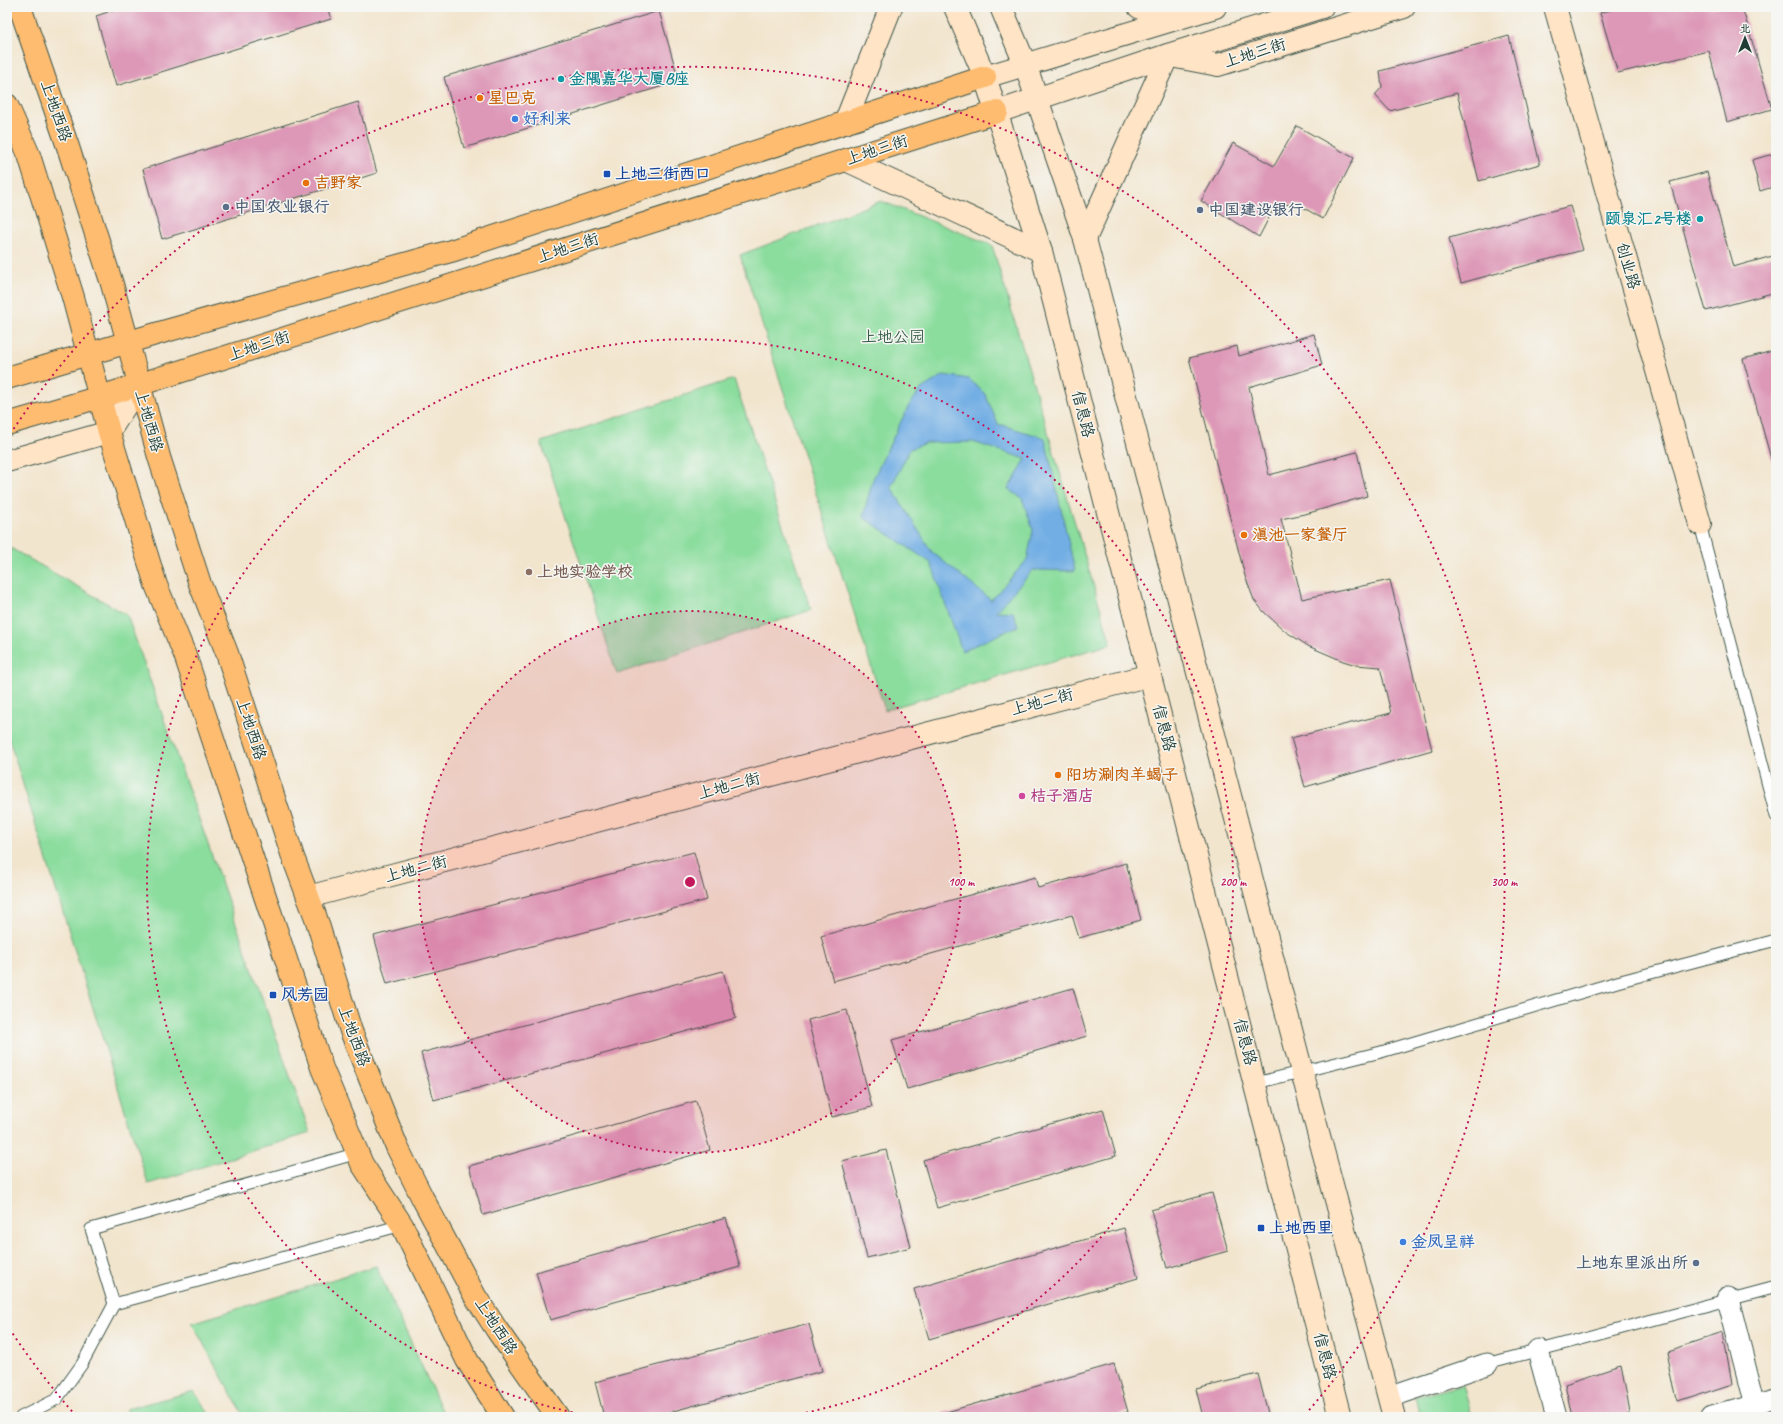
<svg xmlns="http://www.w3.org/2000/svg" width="1783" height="1424" viewBox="0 0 1783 1424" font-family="Caveat,'LXGW WenKai TC',sans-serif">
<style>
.green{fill:#8bdd9e;stroke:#558d69}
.water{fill:#72aee4;stroke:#48768c;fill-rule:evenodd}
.building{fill:#dd98b7}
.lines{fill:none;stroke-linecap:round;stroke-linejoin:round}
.lane-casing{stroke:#3f564b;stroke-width:13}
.street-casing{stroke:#3f564b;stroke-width:23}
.secondary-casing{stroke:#3f564b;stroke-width:24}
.primary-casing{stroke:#3f564b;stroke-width:24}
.lane{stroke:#fff;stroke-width:11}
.street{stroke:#fff;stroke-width:21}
.secondary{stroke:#ffe4c6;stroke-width:22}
.primary{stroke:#febc70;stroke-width:22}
.ring{fill:none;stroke:#c2185b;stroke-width:2;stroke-dasharray:2 4}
.culture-dot{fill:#0f9aa8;stroke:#f6f6f2;stroke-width:1.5}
.food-dot{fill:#e8710a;stroke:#f6f6f2;stroke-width:1.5}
.shop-dot{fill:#3f7fe0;stroke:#f6f6f2;stroke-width:1.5}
.transit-dot{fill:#1a4fb4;stroke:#f6f6f2;stroke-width:1.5}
.service-dot{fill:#5c6f8a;stroke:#f6f6f2;stroke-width:1.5}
.education-dot{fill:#8d6e63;stroke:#f6f6f2;stroke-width:1.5}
.hotel-dot{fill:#d1479c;stroke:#f6f6f2;stroke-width:1.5}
.labels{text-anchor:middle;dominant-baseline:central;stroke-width:3;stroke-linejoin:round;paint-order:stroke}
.street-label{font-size:16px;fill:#1f3d34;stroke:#f6f6f2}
.culture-label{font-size:16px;font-weight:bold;fill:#0d838f;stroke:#f6f6f2;text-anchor:start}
.food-label{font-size:16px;font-weight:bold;fill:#c56008;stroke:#f6f6f2;text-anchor:start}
.shop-label{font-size:16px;font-weight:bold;fill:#366cbe;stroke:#f6f6f2;text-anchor:start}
.transit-label{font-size:16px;font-weight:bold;fill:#164399;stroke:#f6f6f2;text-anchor:start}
.service-label{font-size:16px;font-weight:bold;fill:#4e5e75;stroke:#f6f6f2;text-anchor:start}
.park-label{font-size:16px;fill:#355d49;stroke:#f6f6f2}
.education-label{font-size:16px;font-weight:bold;fill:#785e54;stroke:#f6f6f2;text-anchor:start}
.hotel-label{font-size:16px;font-weight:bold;fill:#b23c85;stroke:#f6f6f2;text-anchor:start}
.centre{fill:#c2185b;stroke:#f6f6f2;stroke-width:2}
.ring-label{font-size:12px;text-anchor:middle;font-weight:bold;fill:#c2185b;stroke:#f6f6f2;stroke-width:3;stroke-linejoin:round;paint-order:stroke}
</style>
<rect width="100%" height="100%" fill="#f6f6f2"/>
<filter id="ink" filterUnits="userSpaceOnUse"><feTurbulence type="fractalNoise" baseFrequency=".025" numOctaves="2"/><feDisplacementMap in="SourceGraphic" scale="8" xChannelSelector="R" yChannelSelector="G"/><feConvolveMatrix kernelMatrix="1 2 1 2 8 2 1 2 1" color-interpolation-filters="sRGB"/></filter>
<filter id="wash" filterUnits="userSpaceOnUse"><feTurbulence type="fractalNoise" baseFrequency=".012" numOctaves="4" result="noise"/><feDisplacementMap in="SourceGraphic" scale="16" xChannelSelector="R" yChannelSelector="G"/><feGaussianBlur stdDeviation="0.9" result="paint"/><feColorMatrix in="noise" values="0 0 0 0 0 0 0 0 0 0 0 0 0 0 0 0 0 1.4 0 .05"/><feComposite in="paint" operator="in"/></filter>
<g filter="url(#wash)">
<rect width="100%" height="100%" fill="#f2e5ce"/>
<!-- green -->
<g class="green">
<path d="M881,201L992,245L1111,644L885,710L740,255Z"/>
<path d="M734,379L811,610L617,674L541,442Z"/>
<path d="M7,546L127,615L310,1133L148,1184L7,733Z"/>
<path d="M376,1266L445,1417H244L192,1323Z"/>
<path d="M1463,1385L1472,1417H1420L1415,1397Z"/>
<path d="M194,1391L211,1417H129L126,1409Z"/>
</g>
<!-- water -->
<path class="water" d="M944,375L969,379L985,394L998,424L1045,438L1075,571L1033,570L996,611L1013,612L1018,626L962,651L931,563L863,517L873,479L908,407L921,389ZM973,442L1026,459L1008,489L1022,498L1033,530L1027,560L991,600L932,552L891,487L910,449L926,443Z"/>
<g id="blocks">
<!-- building -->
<g class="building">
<path d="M123,7H327L331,19L116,86L96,16Z"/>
<path d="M1621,7H1742L1772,109L1727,122L1709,51L1618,73L1600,13Z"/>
<path d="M659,11L679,81L464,148L444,77Z"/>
<path d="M1509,36L1540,164L1479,181L1457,93L1390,111L1375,95L1382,87L1380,71Z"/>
<path d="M358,102L377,173L162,239L143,169Z"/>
<path d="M1297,126L1354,158L1323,219L1299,205L1276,204L1259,237L1201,201L1233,143L1274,166Z"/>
<path d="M1776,153V186L1760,191L1752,160Z"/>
<path d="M1707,172L1733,267L1776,255V292L1706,311L1670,182Z"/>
<path d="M1570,206L1583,250L1461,283L1449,238Z"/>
<path d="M1314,334L1322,365L1249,387L1269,475L1357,452L1367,496L1309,513L1281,519L1302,599L1390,580L1432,750L1305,787L1291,738L1391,713L1380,667L1356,665L1343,661L1308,646L1285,631L1264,612L1254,600L1245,576L1189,358L1237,346L1239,356Z"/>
<path d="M1776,350V461L1772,462L1743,359Z"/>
<path d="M694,852L707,900L387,984L374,936Z"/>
<path d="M1126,863L1141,920L1079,938L1072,915L833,981L821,936L1035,877L1038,888Z"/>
<path d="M723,971L736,1018L434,1100L421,1053Z"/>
<path d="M1073,988L1087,1036L907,1089L892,1040Z"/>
<path d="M847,1010L872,1107L832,1117L808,1020Z"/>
<path d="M696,1101L710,1150L483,1215L469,1166Z"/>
<path d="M1103,1109L1116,1156L937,1208L923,1160Z"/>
<path d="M886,1150L911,1247L867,1258L842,1161Z"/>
<path d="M1212,1193L1228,1251L1167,1268L1151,1210Z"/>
<path d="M726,1218L740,1267L550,1320L536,1272Z"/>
<path d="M1124,1228L1138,1278L929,1339L914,1289Z"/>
<path d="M809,1324L822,1371L651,1417H604L595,1382Z"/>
<path d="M1723,1333L1732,1383L1677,1401L1667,1351Z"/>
<path d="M1114,1364L1128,1412L1110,1417H944L943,1413Z"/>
<path d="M1620,1366L1630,1417H1572L1565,1384Z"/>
<path d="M1258,1374L1269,1417H1203L1196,1389Z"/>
</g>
</g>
</g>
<g filter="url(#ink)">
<use href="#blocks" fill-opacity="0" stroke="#3f564b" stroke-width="1"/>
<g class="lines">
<!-- lane casing -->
<g class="lane-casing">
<g id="lane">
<path d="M1700,524L1776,816"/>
<path d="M1256,1083L1381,1052L1617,982L1776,940"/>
<path d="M358,1153L91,1229L114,1304L402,1225"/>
<path d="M1487,1364L1776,1287"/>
<path d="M21,1417L57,1399L82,1364L114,1304"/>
</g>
</g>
<!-- street casing -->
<g class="street-casing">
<g id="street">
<path d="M1728,1299L1755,1405"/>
<path d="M1538,1350L1556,1417"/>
<path d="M1389,1397L1487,1364"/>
<path d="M1712,1417L1776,1399"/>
</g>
</g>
<!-- secondary casing -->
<g class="secondary-casing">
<g id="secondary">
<path d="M955,7L985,77L1041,251L1340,1417"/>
<path d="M1001,7L1025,64L1085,239L1302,1072L1394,1417"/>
<path d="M1139,7L1165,21L1171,16"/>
<path d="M1555,7L1700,524"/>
<path d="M1171,56L1218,65L1404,7"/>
<path d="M985,77L1215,7"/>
<path d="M997,112L1168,55L1322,7"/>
<path d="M845,123L891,7"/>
<path d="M846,160L1041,251"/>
<path d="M1085,239L1168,55"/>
<path d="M7,461L109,432L139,384"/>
<path d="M308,897L1150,675"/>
</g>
</g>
<!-- primary casing -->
<g class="primary-casing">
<g id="primary">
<path d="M20,7L68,147L112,284L159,457L200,584L227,653L293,857L316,918L351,1031L397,1147L423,1199L475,1296L497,1330L558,1417"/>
<path d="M7,105L29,155L73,297L109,432L156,585L185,655L322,1068L362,1164L402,1225L467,1360L503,1417"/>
<path d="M7,378L166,331L451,251L985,77"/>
<path d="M7,424L100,397L997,112"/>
</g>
</g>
<!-- lane -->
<use href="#lane" class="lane"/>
<!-- street -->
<use href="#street" class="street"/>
<!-- secondary -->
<use href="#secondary" class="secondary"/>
<!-- primary -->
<use href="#primary" class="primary"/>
</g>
</g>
<!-- distance rings -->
<circle cx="690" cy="882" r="271" fill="#c2185b" fill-opacity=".12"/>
<g class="ring">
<circle cx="690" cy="882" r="271"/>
<path d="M596 1417A543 543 0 1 1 784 1417"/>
<path d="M76 1416A814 814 0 0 1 7 1325M7 439A814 814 0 1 1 1304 1416"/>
</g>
<!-- markers -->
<g class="culture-dot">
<circle cx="561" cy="79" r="4"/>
<circle cx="1700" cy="219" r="4"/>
</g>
<g class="food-dot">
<circle cx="480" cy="98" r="4"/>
<circle cx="306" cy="183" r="4"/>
<circle cx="1244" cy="535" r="4"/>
<circle cx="1058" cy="775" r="4"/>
</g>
<g class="shop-dot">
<circle cx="515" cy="119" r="4"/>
<circle cx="1403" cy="1242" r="4"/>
</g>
<g class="transit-dot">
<rect x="603" y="170" width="8" height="8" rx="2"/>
<rect x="269" y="991" width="8" height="8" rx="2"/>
<rect x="1257" y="1224" width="8" height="8" rx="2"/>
</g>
<g class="service-dot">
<circle cx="226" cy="207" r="4"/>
<circle cx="1200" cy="210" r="4"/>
<circle cx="1696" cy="1263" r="4"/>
</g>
<circle class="education-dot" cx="529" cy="572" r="4"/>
<circle class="hotel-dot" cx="1022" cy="796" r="4"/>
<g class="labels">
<!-- street labels -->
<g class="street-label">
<text transform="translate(1255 53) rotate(-17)">上地三街</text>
<text transform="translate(56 111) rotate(71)">上地西路</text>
<text transform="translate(877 150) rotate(-18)">上地三街</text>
<text transform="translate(568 248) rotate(-18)">上地三街</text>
<text transform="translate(1628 266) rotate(74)">创业路</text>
<text transform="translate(259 346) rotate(-18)">上地三街</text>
<text transform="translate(1083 414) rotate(76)">信息路</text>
<text transform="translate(149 421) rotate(74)">上地西路</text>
<text transform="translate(1042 702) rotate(-15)">上地二街</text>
<text transform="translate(1164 728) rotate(75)">信息路</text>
<text transform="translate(251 729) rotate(72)">上地西路</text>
<text transform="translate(729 786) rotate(-15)">上地二街</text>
<text transform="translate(416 869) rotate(-15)">上地二街</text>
<text transform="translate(354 1036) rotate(70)">上地西路</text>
<text transform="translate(1245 1042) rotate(75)">信息路</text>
<text transform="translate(496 1326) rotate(57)">上地西路</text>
<text transform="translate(1325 1356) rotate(76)">信息路</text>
</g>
<!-- culture labels -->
<g class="culture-label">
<text x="569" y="79">金隅嘉华大厦B座</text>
<text x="1692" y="219" text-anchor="end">颐泉汇2号楼</text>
</g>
<!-- food labels -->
<g class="food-label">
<text x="488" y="98">星巴克</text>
<text x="314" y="183">吉野家</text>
<text x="1252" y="535">滇池一家餐厅</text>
<text x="1066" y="775">阳坊涮肉羊蝎子</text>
</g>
<!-- shop labels -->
<g class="shop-label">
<text x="523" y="119">好利来</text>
<text x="1411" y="1242">金凤呈祥</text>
</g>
<!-- transit labels -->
<g class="transit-label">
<text x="615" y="174">上地三街西口</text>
<text x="281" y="995">风芳园</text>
<text x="1269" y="1228">上地西里</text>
</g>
<!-- service labels -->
<g class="service-label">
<text x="234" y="207">中国农业银行</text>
<text x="1208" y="210">中国建设银行</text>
<text x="1688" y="1263" text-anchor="end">上地东里派出所</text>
</g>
<!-- park labels -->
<g class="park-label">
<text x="893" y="337">上地公园</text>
</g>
<!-- education labels -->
<g class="education-label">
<text x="537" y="572">上地实验学校</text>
</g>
<!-- hotel labels -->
<g class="hotel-label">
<text x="1030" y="796">桔子酒店</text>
</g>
</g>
<circle cx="690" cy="882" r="6" class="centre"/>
<g class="ring-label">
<text x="961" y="886">100 m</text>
<text x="1233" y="886">200 m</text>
<text x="1504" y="886">300 m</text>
</g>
<!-- margin -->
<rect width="1783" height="1424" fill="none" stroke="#f6f6f2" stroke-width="24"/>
<!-- north arrow -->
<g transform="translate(1745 38)" stroke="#f6f6f2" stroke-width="3" paint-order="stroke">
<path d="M0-3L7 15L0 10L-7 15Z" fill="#1f3d34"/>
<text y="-6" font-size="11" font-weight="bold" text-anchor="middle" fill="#1f3d34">北</text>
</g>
</svg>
